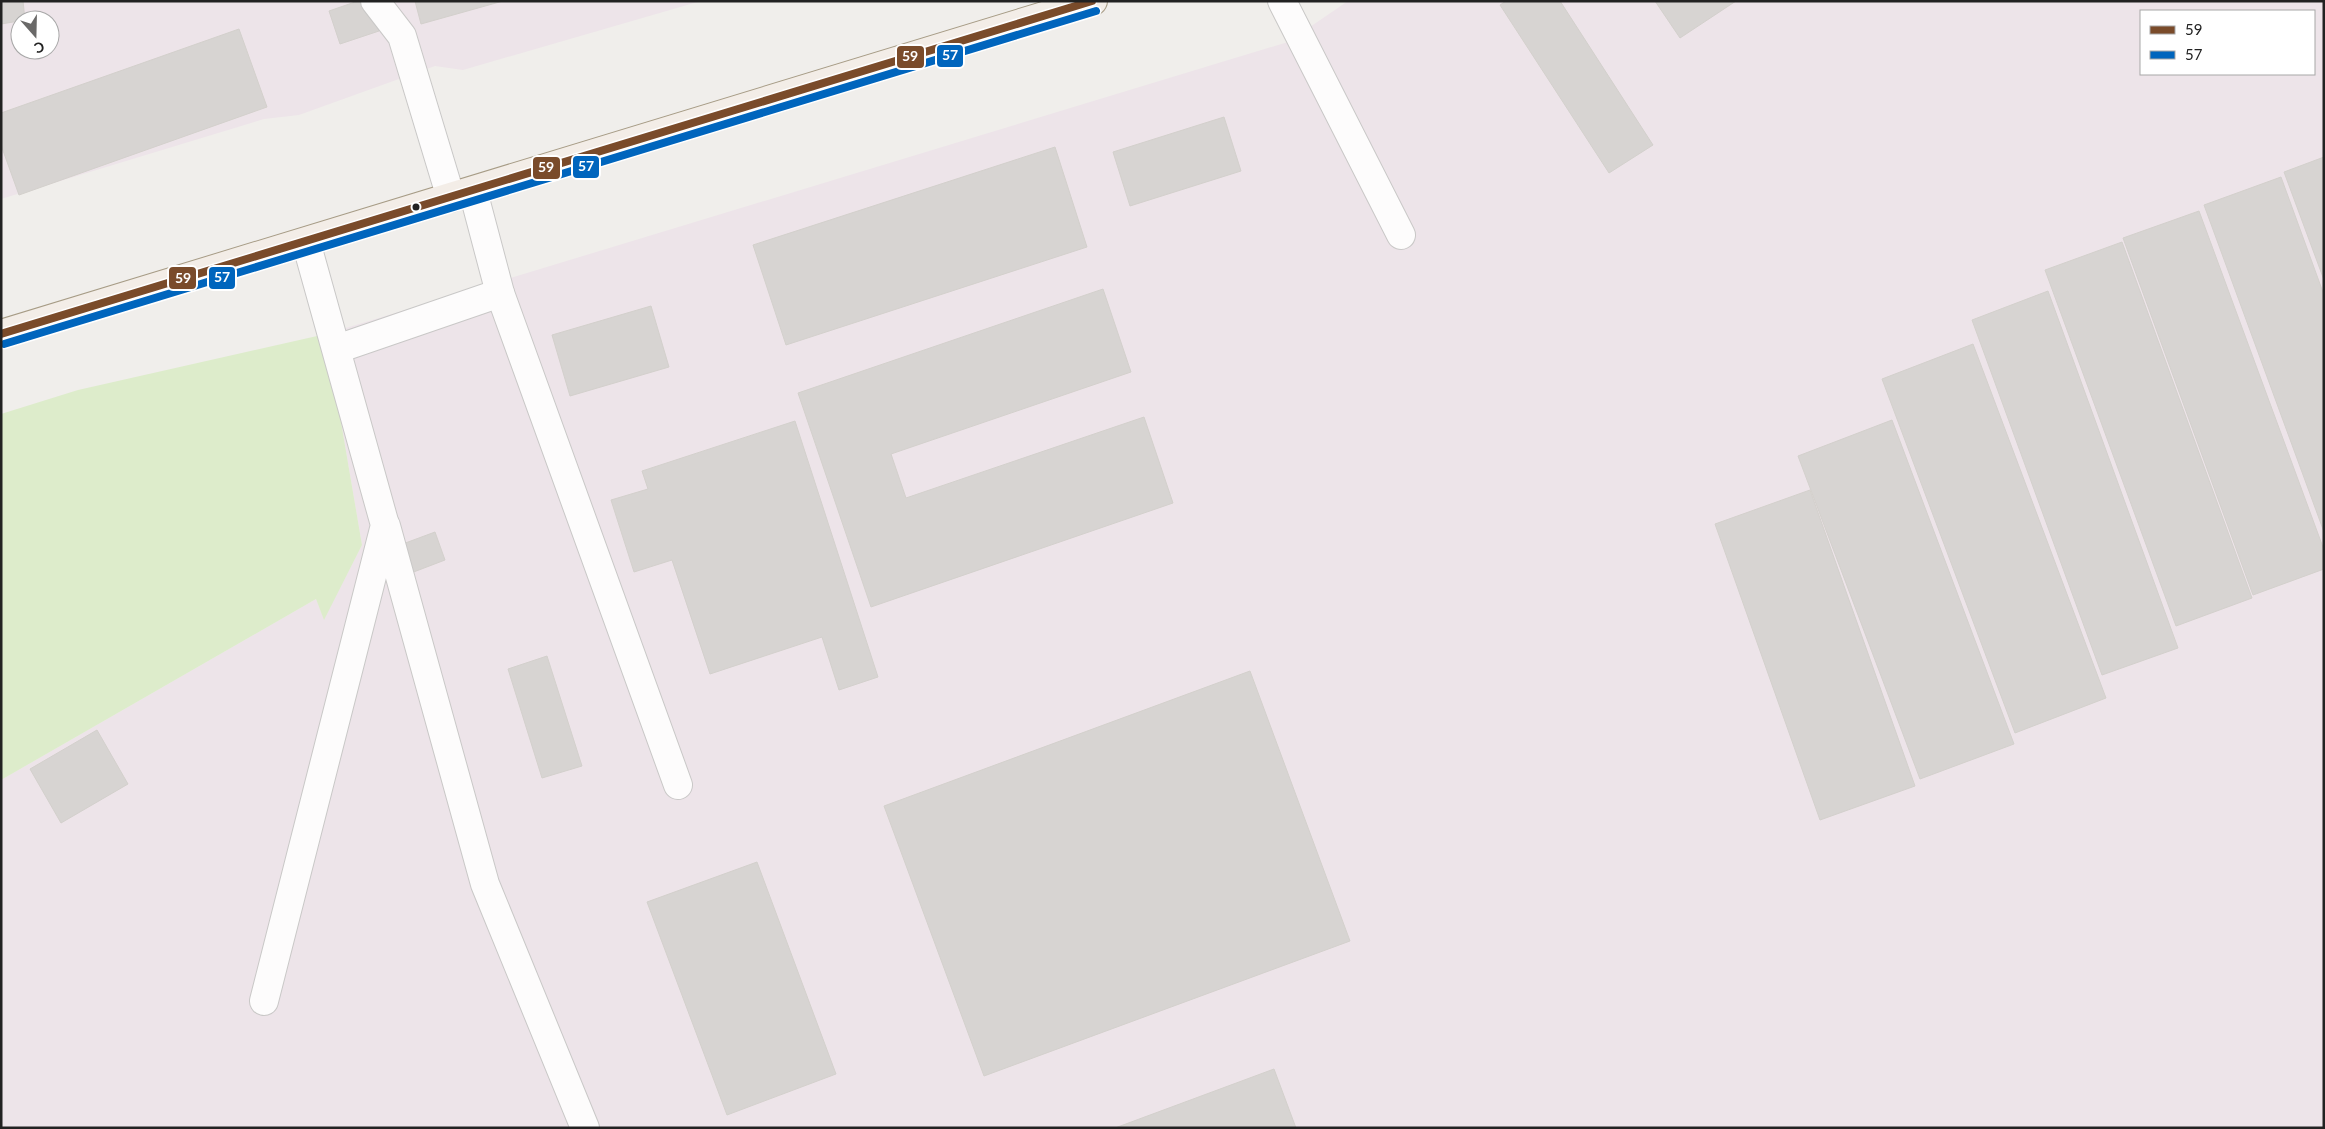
<svg xmlns="http://www.w3.org/2000/svg" width="2325" height="1129" viewBox="0 0 2325 1129" font-family="Lato,sans-serif">
<style>
.industrial{fill:#ede4e9;fill-rule:evenodd}
.grass{fill:#ddeccb}
.building{fill:#d7d4d2;stroke:#d3d0cc}
.lines{fill:none;stroke-linecap:round;stroke-linejoin:round}
.minor-casing{stroke:#c9c8c7;stroke-width:30}
.major-casing{stroke:#a79c86;stroke-width:30}
.minor{stroke:#fdfcfc;stroke-width:28}
.major{stroke:#f3ede7;stroke-width:28}
.bus-1-casing{stroke:#fff;stroke-width:11}
.bus-2-casing{stroke:#fff;stroke-width:11}
.bus-1{stroke:#7a4b2a;stroke-width:8}
.bus-2{stroke:#0065bd;stroke-width:8}
.bus-dot{fill:#222;stroke:#fff;stroke-width:2}
.line-badge{stroke:#fff;stroke-width:2}
.badge-label{font-size:14px;text-anchor:middle;font-weight:bold;fill:#fff}
</style>
<rect width="100%" height="100%" fill="#f0eeeb"/>
<!-- industrial -->
<g class="industrial">
<path d="M1,1H701L463,70L435,66L299,115L264,119L1,199ZM20,20H50V50H20Z"/>
<path d="M1348,1H2324V1128H1V780L316,599L324,619L362,545L326,334L1288,42ZM2141,11H2314V74H2141Z"/>
</g>
<!-- grass -->
<path class="grass" d="M326,334L362,545L324,620L316,599L1,780V414L78,390Z"/>
<!-- building -->
<g class="building">
<path d="M1,1H23L25,20L1,24Z"/>
<path d="M358,1H369L379,31L340,44L329,11Z"/>
<path d="M415,1H503L421,24Z"/>
<path d="M1506,1H1560L1653,145L1609,173L1500,5Z"/>
<path d="M1655,1H1736L1680,38Z"/>
<path d="M239,29L267,107L19,195L1,145V113Z"/>
<path d="M1224,117L1241,171L1130,206L1113,152Z"/>
<path d="M1055,147L1087,247L786,345L753,245Z"/>
<path d="M2324,157V280L2284,172Z"/>
<path d="M2281,177L2324,295V532L2204,205Z"/>
<path d="M2199,211L2324,550V569L2253,595L2123,238Z"/>
<path d="M2122,242L2252,598L2176,626L2045,270Z"/>
<path d="M1103,289L1131,372L891,454L906,498L1144,417L1173,503L871,607L798,393Z"/>
<path d="M2048,291L2178,648L2102,675L1972,320Z"/>
<path d="M651,306L669,367L570,396L552,335Z"/>
<path d="M1973,344L2106,698L2015,733L1882,379Z"/>
<path d="M1892,420L2014,744L1920,779L1798,456Z"/>
<path d="M795,421L878,677L839,690L822,637L710,674L672,560L634,572L611,500L648,489L642,471Z"/>
<path d="M1810,490L1915,786L1820,820L1715,524Z"/>
<path d="M435,532L445,560L411,573L400,545Z"/>
<path d="M547,656L582,766L542,778L508,669Z"/>
<path d="M1250,671L1350,941L984,1076L884,806Z"/>
<path d="M97,730L128,784L61,823L30,769Z"/>
<path d="M757,862L836,1074L727,1115L647,902Z"/>
<path d="M1274,1069L1296,1128H1115Z"/>
</g>
<g class="lines">
<!-- minor casing -->
<g class="minor-casing">
<g id="minor">
<path d="M375,1L402,36L451,198"/>
<path d="M1282,1L1401,235"/>
<path d="M500,293L678,785"/>
<path d="M337,349L500,293L473,191"/>
<path d="M386,526L485,884L585,1128"/>
<path d="M264,1001L385,525L306,242"/>
</g>
</g>
<!-- major casing -->
<g class="major-casing">
<path id="major" d="M1,334L1093,1"/>
</g>
<!-- minor -->
<use href="#minor" class="minor"/>
<!-- major -->
<use href="#major" class="major"/>
<!-- bus-1 casing -->
<g class="bus-1-casing">
<path id="bus-1" d="M1,334L1092,1"/>
</g>
<!-- bus-2 casing -->
<g class="bus-2-casing">
<path id="bus-2" d="M4,344L1096,11"/>
</g>
<!-- bus-1 -->
<use href="#bus-1" class="bus-1"/>
<!-- bus-2 -->
<use href="#bus-2" class="bus-2"/>
</g>
<!-- markers -->
<circle class="bus-dot" cx="416" cy="207" r="4.5"/>
<g class="line-badge">
<rect x="936" y="44" width="28" height="24" rx="5" fill="#0065bd"/>
<rect x="896" y="45" width="29" height="24" rx="5" fill="#7a4b2a"/>
<rect x="572" y="155" width="28" height="24" rx="5" fill="#0065bd"/>
<rect x="532" y="156" width="29" height="24" rx="5" fill="#7a4b2a"/>
<rect x="208" y="266" width="28" height="24" rx="5" fill="#0065bd"/>
<rect x="168" y="266" width="29" height="24" rx="5" fill="#7a4b2a"/>
</g>
<g class="badge-label">
<text x="950" y="60">57</text>
<text x="910" y="61">59</text>
<text x="586" y="171">57</text>
<text x="546" y="172">59</text>
<text x="222" y="282">57</text>
<text x="183" y="283">59</text>
</g>
<!-- border -->
<rect width="2325" height="1129" fill="none" stroke="#222222" stroke-width="5"/>
<!-- legend -->
<rect x="2140" y="10" width="175" height="65" fill="#ffffff" stroke="#a7a7a7"/>
<rect x="2150" y="26" width="25" height="8" fill="#7a4b2a" stroke="#a7a7a7"/>
<text x="2185" y="35" font-size="15" fill="#222222">59</text>
<rect x="2150" y="51" width="25" height="8" fill="#0065bd" stroke="#a7a7a7"/>
<text x="2185" y="60" font-size="15" fill="#222222">57</text>
<!-- north arrow -->
<g transform="translate(35 35) rotate(160)"><circle r="24" fill="#ffffff" stroke="#a7a7a7"/>
<path d="M0-4L9 19L0 12L-9 19Z" fill="#6a6968"/>
<text y="-8" font-size="14" font-weight="bold" text-anchor="middle" fill="#222222">С</text>
</g>
</svg>
